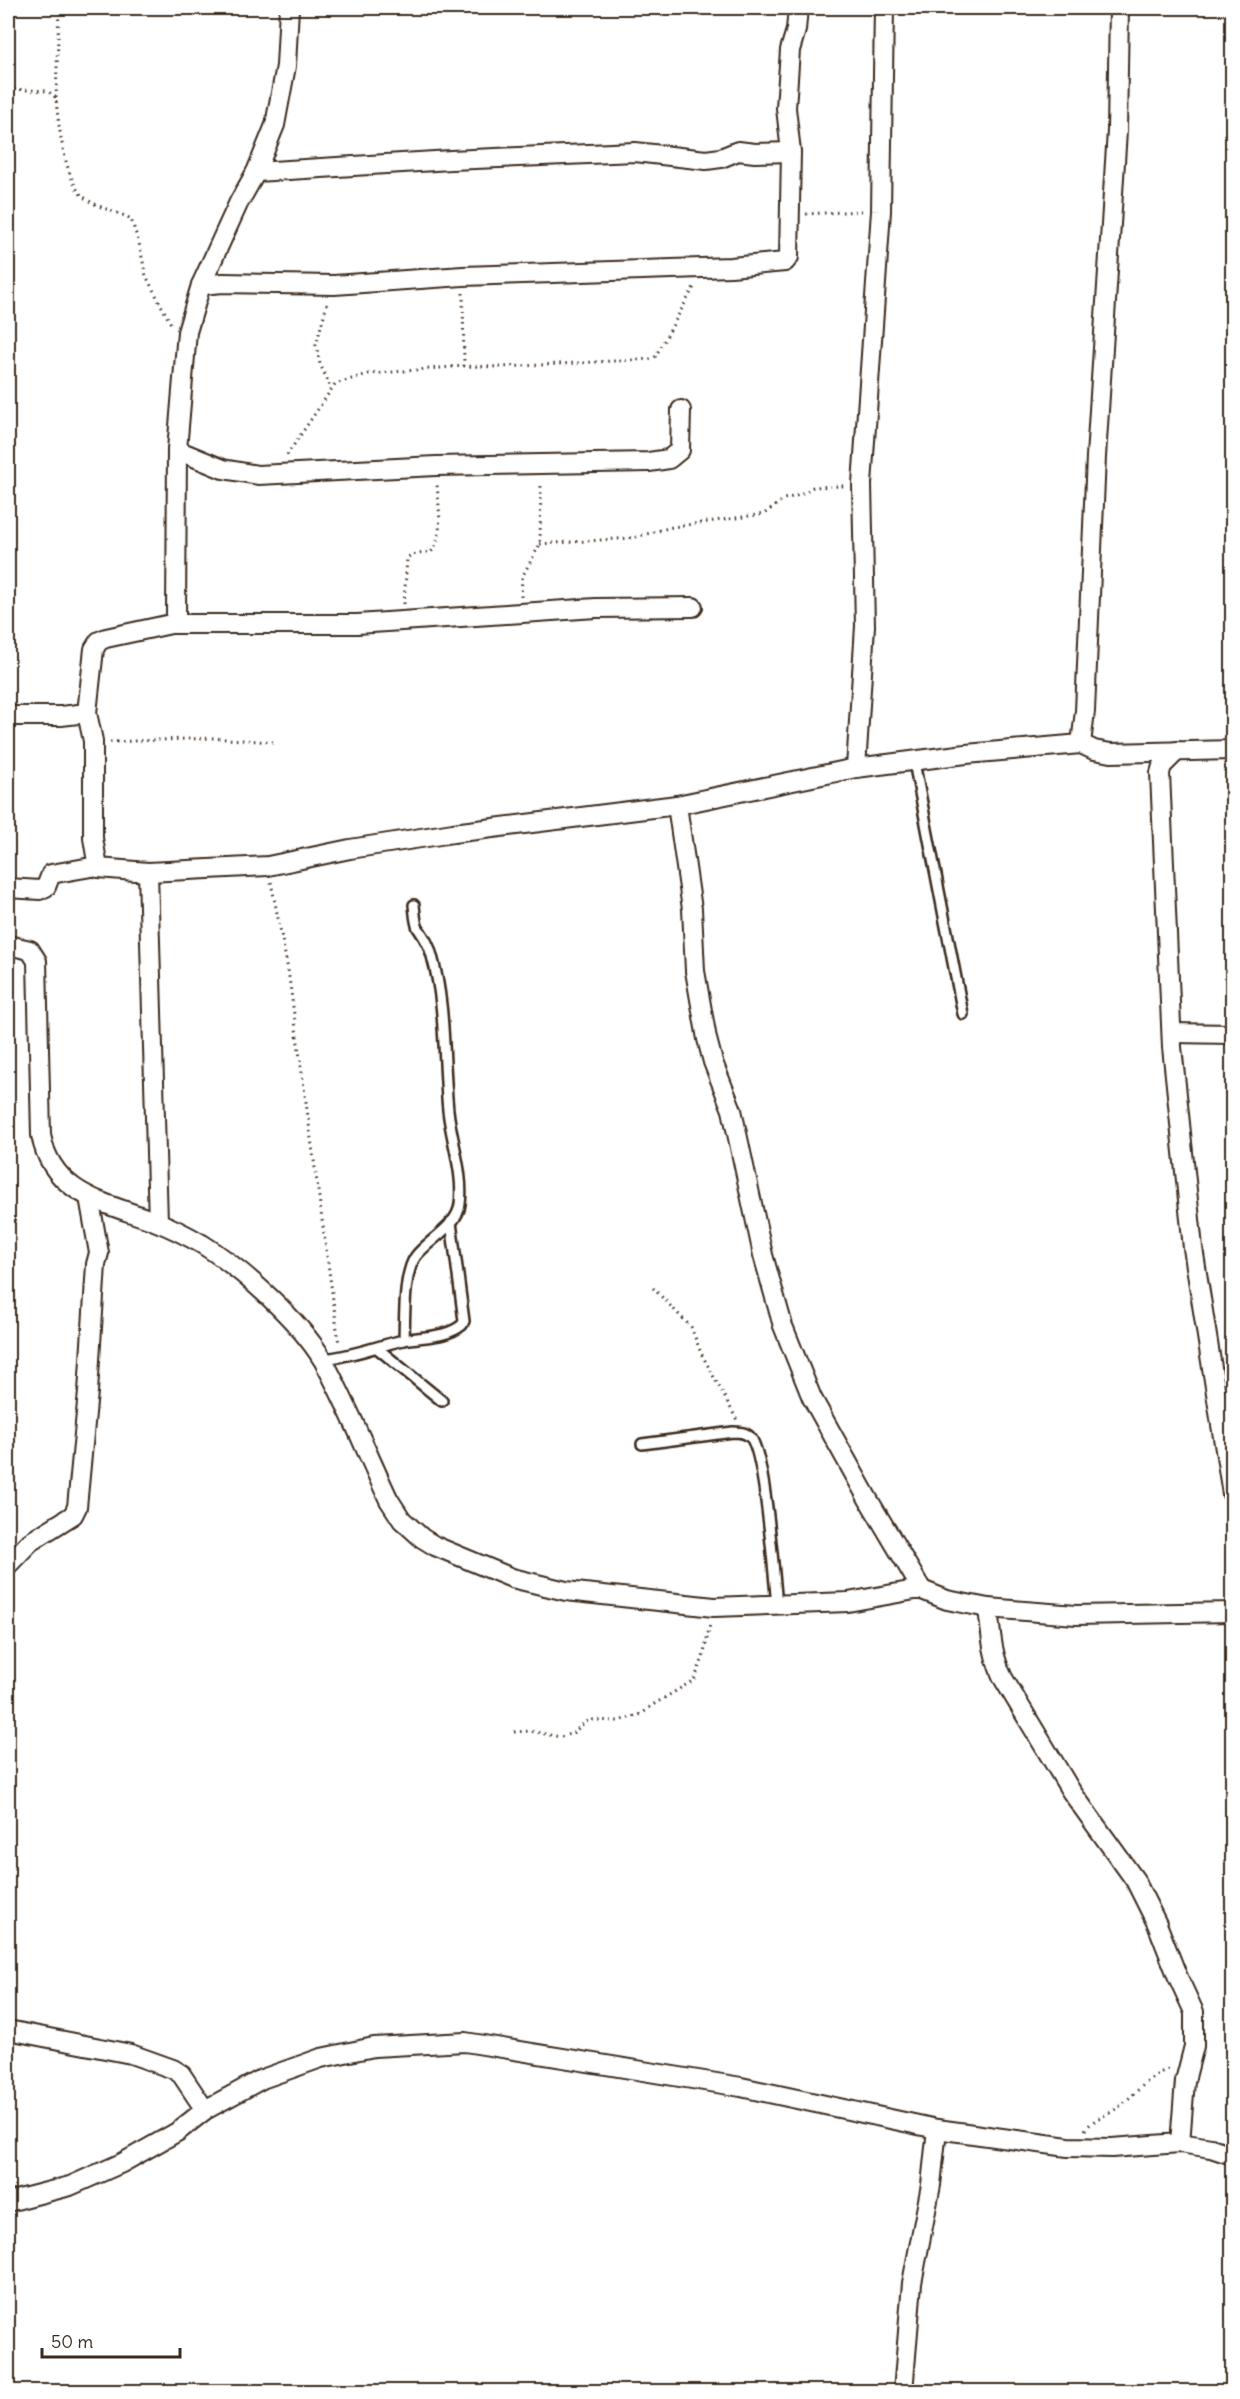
<svg xmlns="http://www.w3.org/2000/svg" width="1240" height="2399" viewBox="0 0 1240 2399" font-family="Delius,sans-serif">
<style>
.lines{fill:none;stroke-linecap:round;stroke-linejoin:round}
.service-casing{stroke:#3b2a1e;stroke-width:14}
.minor-casing{stroke:#3b2a1e;stroke-width:22}
.path{stroke:#3b2a1e;stroke-width:3;stroke-dasharray:1.5 4.5;stroke-linecap:butt}
.service{stroke:#fff;stroke-width:9}
.minor{stroke:#fff;stroke-width:18}
</style>
<rect width="100%" height="100%" fill="#fff"/>
<filter id="ink" filterUnits="userSpaceOnUse"><feTurbulence type="fractalNoise" baseFrequency=".0167" numOctaves="2"/><feDisplacementMap in="SourceGraphic" scale="12" xChannelSelector="R" yChannelSelector="G"/><feConvolveMatrix kernelMatrix="1 2 1 2 8 2 1 2 1" color-interpolation-filters="sRGB"/></filter>
<g filter="url(#ink)">
<g class="lines">
<!-- service casing -->
<g class="service-casing">
<g id="service">
<path d="M914,762L963,1014"/>
<path d="M404,1340C405,1319 403,1273 416,1256C428,1240 458,1226 460,1204C464,1173 451,1140 448,1110C443,1058 446,1006 432,956C429,944 424,937 418,928C415,922 415,912 414,905"/>
<path d="M377,1348L442,1401"/>
<path d="M322,1359C351,1357 376,1346 404,1340C423,1336 446,1338 462,1325L464,1321L451,1222"/>
<path d="M642,1444L733,1432C739,1432 745,1432 750,1437C765,1451 774,1577 777,1605"/>
</g>
</g>
<!-- minor casing -->
<g class="minor-casing">
<g id="minor">
<path d="M289,8L286,66L275,125L256,172L239,202L201,285L187,332L177,450L176,618L171,624L106,638L99,641L94,649L87,713L93,741V838L98,868L148,872L268,866L350,849L453,833L677,805L856,768L966,754L1081,744L1094,750L1111,753L1232,750"/>
<path d="M256,172L451,160L635,152L706,160L721,158L738,151L755,153L791,152"/>
<path d="M201,285L223,283L334,285L463,276L731,267L785,262L789,257L791,152L786,108L790,50L796,30L798,8"/>
<path d="M177,450L223,469L258,475L436,466L649,462L669,459L680,450L681,410"/>
<path d="M171,624H357L596,608L693,607"/>
<path d="M8,716H61L87,713"/>
<path d="M1081,744L1085,711L1096,457L1117,131L1119,8"/>
<path d="M1177,751L1162,766L1160,773L1172,1047L1193,1248L1232,1494"/>
<path d="M856,768L865,626L862,484L881,211L884,8"/>
<path d="M677,805L692,909L695,971L707,1039L713,1062L732,1110L763,1255L783,1326L812,1398L868,1499L922,1590"/>
<path d="M148,872L158,1222"/>
<path d="M8,888L40,890L46,887L51,874L97,866"/>
<path d="M8,945L30,950L37,961L41,1135C52,1196 108,1203 157,1222C173,1228 188,1236 202,1244C242,1269 299,1320 323,1360C348,1405 367,1454 389,1500L402,1520L422,1538L435,1546L512,1578L566,1591L714,1607L848,1602L915,1590H922L947,1600L988,1608L1076,1615L1232,1612"/>
<path d="M1172,1033L1232,1034"/>
<path d="M8,1565L30,1542L73,1515L77,1507L88,1392L96,1264L99,1253L89,1197"/>
<path d="M988,1608C991,1634 992,1655 1003,1678L1071,1791L1135,1880L1157,1924L1177,1975L1194,2012V2046L1185,2081L1180,2143"/>
<path d="M8,2030L131,2054L173,2069L181,2074L205,2110"/>
<path d="M8,2202L70,2186L122,2163L177,2132L205,2110L262,2079L321,2058L374,2047L465,2042L741,2087L937,2129L1068,2147L1112,2148L1180,2143L1211,2148L1232,2155"/>
<path d="M903,2392L912,2283L931,2185L937,2129"/>
</g>
</g>
<!-- path -->
<g class="path">
<path d="M8,89L48,91L56,98C58,122 65,184 85,198C100,209 116,211 131,219L139,243L146,276L171,324"/>
<path d="M56,98L59,8"/>
<path d="M806,214L862,211"/>
<path d="M463,293L464,366"/>
<path d="M327,304L316,345L320,364L331,388"/>
<path d="M287,455L335,384L368,374L464,366L503,367L651,359L655,357L694,287"/>
<path d="M540,544L632,538L672,527L764,514L784,499L800,495L813,487L845,486"/>
<path d="M521,597L522,577L540,544L541,482"/>
<path d="M404,604L407,558L411,555L431,552C445,536 438,503 437,483"/>
<path d="M110,742L212,738L273,742"/>
<path d="M271,882L288,970L339,1344"/>
<path d="M653,1288L691,1327L701,1353L737,1420"/>
<path d="M514,1732L530,1731L560,1737L573,1733L585,1722L593,1720L618,1721L642,1714L651,1706L694,1680L703,1658L710,1624"/>
<path d="M1085,2130C1092,2120 1102,2117 1113,2111C1133,2098 1147,2076 1171,2068"/>
</g>
<!-- service -->
<use href="#service" class="service"/>
<!-- minor -->
<use href="#minor" class="minor"/>
</g>
</g>
<!-- margin -->
<rect width="1240" height="2399" fill="none" stroke="#fff" stroke-width="30"/>
<rect x="15" y="15" width="1210" height="2369" fill="none" stroke="#3b2a1e" stroke-width="2" filter="url(#ink)"/>
<!-- scale -->
<path d="M42 2348v9h138v-9" fill="none" stroke="#3b2a1e" stroke-width="3"/>
<text x="51" y="2348" font-size="18" fill="#3b2a1e" stroke="#ffffff" stroke-width="4.5" paint-order="stroke">50 m</text>
</svg>
